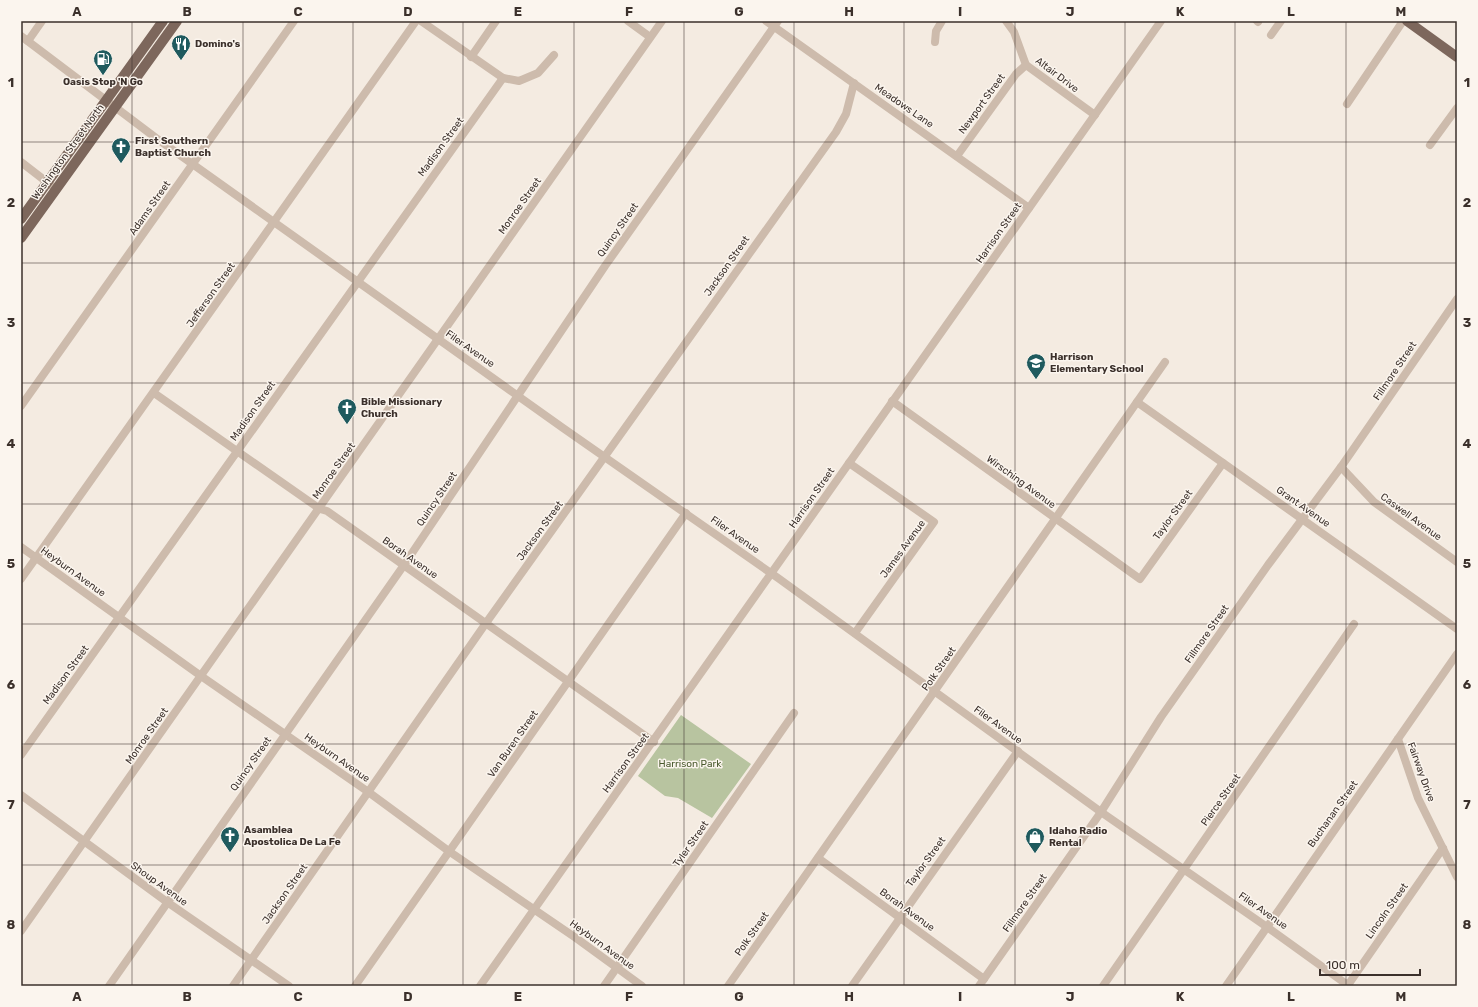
<svg xmlns="http://www.w3.org/2000/svg" width="1478" height="1007" viewBox="0 0 1478 1007" font-family="Rubik,sans-serif">
<style>
.green{fill:#b8c4a0}
.lines{fill:none;stroke-linecap:round;stroke-linejoin:round}
.minor{stroke:#cdbbac;stroke-width:8}
.major{stroke:#7d675c;stroke-width:10}
.grid{fill:none;stroke:#3b302b;stroke-width:1;stroke-opacity:0.55}
.labels{text-anchor:middle;dominant-baseline:central;stroke-width:3;stroke-linejoin:round;paint-order:stroke}
.poi-label{font-size:10px;font-weight:bold;fill:#3b302b;stroke:#fbf5ee;text-anchor:start}
.street-label{font-size:10px;fill:#3b302b;stroke:#fbf5ee}
.park-label{font-size:10px;fill:#4a5a2e;stroke:#fbf5ee}
.neatline{fill:none;stroke:#3b302b;stroke-width:1.5}
.grid-label{font-size:13px;text-anchor:middle;font-weight:bold;fill:#3b302b}
</style>
<rect width="100%" height="100%" fill="#f4ebe1"/>
<!-- green -->
<path class="green" d="M681,715L751,764L712,818L678,798L665,796L638,776Z"/>
<g class="lines">
<!-- minor -->
<g class="minor">
<path d="M421,21L503,78L519,81L538,73L554,55"/>
<path d="M628,21L650,37"/>
<path d="M766,21L1029,208"/>
<path d="M1006,21L1014,32L1026,65L1095,115"/>
<path d="M1257,21L1258,22"/>
<path d="M1271,35L1281,21"/>
<path d="M21,36L156,138L563,428L778,578L1101,812L1267,927L1349,986"/>
<path d="M28,41L42,21"/>
<path d="M935,42L936,31L942,21"/>
<path d="M471,57L496,21"/>
<path d="M1347,104L1403,21"/>
<path d="M1430,145L1457,108"/>
<path d="M957,156L1016,74L1026,65"/>
<path d="M21,162L52,186"/>
<path d="M154,393L320,509L327,511L654,742"/>
<path d="M892,401L1140,579L1223,463"/>
<path d="M1137,402L1457,629"/>
<path d="M21,406L294,21"/>
<path d="M849,463L934,522L855,633"/>
<path d="M1341,467L1374,502L1457,562"/>
<path d="M21,547L201,676L367,791L450,852L576,938L642,986"/>
<path d="M21,579L416,21"/>
<path d="M1398,739L1418,798L1457,877"/>
<path d="M21,755L503,78"/>
<path d="M21,795L167,902L289,986"/>
<path d="M818,858L984,979"/>
<path d="M21,931L662,21"/>
<path d="M1348,985L1443,848"/>
<path d="M109,986L404,565L605,266L778,21"/>
<path d="M233,986L486,623L836,132L846,114L854,83"/>
<path d="M355,986L686,513"/>
<path d="M480,986L1161,21"/>
<path d="M604,986L794,713"/>
<path d="M728,986L1165,362"/>
<path d="M852,986L1018,751"/>
<path d="M979,986L1101,812L1161,717L1268,565L1341,467L1457,299"/>
<path d="M1103,986L1354,624"/>
<path d="M1226,986L1457,654"/>
</g>
<!-- major -->
<g class="major">
<path d="M1407,21L1457,57"/>
<path d="M21,219L163,21"/>
<path d="M21,238L177,21"/>
</g>
</g>
<!-- grid -->
<path class="grid" d="M132,21V986M243,21V986M353,21V986M463,21V986M574,21V986M684,21V986M794,21V986M904,21V986M1015,21V986M1125,21V986M1235,21V986M1346,21V986M21,142H1457M21,263H1457M21,383H1457M21,504H1457M21,624H1457M21,744H1457M21,865H1457"/>
<!-- icons -->
<defs>
<g id="restaurant-pin" transform="scale(1)"><path d="M0 17L-7.5 6A9.5 9.5 0 1 1 7.5 6Z" fill="#1f5a5e" stroke="#fbf5ee"/><path d="M-5-6h1v4h1v-4h1v4h1v-4h1v5L-1.5 .5V6h-2V.5L-5-1ZM5-6V6H3V1.5H1.5Q1.5-4 5-6Z" fill="#fff"/></g>
<g id="fuel-pin" transform="scale(1)"><path d="M0 17L-7.5 6A9.5 9.5 0 1 1 7.5 6Z" fill="#1f5a5e" stroke="#fbf5ee"/><path d="M-5.5-6h7V0h2V4h1.3V-2.5L3-4.5l.8-.8L6-3V5H2.5V1h-1V6h-7ZM-4.2-4.7v3.2H.2V-4.7Z" fill="#fff"/></g>
<g id="church-pin" transform="scale(1)"><path d="M0 17L-7.5 6A9.5 9.5 0 1 1 7.5 6Z" fill="#1f5a5e" stroke="#fbf5ee"/><path d="M-1.2-6h2.4v3.5h3.3v2.4h-3.3V6h-2.4V-.1h-3.3v-2.4h3.3Z" fill="#fff"/></g>
<g id="school-pin" transform="scale(1)"><path d="M0 17L-7.5 6A9.5 9.5 0 1 1 7.5 6Z" fill="#1f5a5e" stroke="#fbf5ee"/><path d="M0-5L7-2L0 1L-7-2ZM-4 1L0 2.5L4 1V4Q0 6-4 4Z" fill="#fff"/></g>
<g id="shop-pin" transform="scale(1)"><path d="M0 17L-7.5 6A9.5 9.5 0 1 1 7.5 6Z" fill="#1f5a5e" stroke="#fbf5ee"/><path d="M-5-2.5h2.3a2.7 3.5 0 0 1 5.4 0H5L5.5 6h-11ZM-1.5-2.5h3a1.5 2.3 0 0 0-3 0Z" fill="#fff"/></g>
</defs>
<g fill-rule="evenodd">
<use href="#restaurant-pin" x="181" y="44"/>
<use href="#fuel-pin" x="103" y="59"/>
<use href="#church-pin" x="121" y="147"/>
<use href="#school-pin" x="1036" y="363"/>
<use href="#church-pin" x="347" y="408"/>
<use href="#church-pin" x="230" y="836"/>
<use href="#shop-pin" x="1035" y="837"/>
</g>
<g class="labels">
<!-- poi labels -->
<g class="poi-label">
<text x="195" y="44">Domino's</text>
<text x="103" y="82" text-anchor="middle">Oasis Stop 'N Go</text>
<text x="135" y="141">First Southern<tspan x="135" dy="12">Baptist Church</tspan></text>
<text x="1050" y="357">Harrison<tspan x="1050" dy="12">Elementary School</tspan></text>
<text x="361" y="402">Bible Missionary<tspan x="361" dy="12">Church</tspan></text>
<text x="244" y="830">Asamblea<tspan x="244" dy="12">Apostolica De La Fe</tspan></text>
<text x="1049" y="831">Idaho Radio<tspan x="1049" dy="12">Rental</tspan></text>
</g>
<!-- street labels -->
<g class="street-label">
<text transform="translate(1057 75) rotate(37)">Altair Drive</text>
<text transform="translate(982 104) rotate(-54)">Newport Street</text>
<text transform="translate(904 106) rotate(35)">Meadows Lane</text>
<text transform="translate(441 147) rotate(-54)">Madison Street</text>
<text transform="translate(68 152) rotate(-54)">Washington Street North</text>
<text transform="translate(520 206) rotate(-55)">Monroe Street</text>
<text transform="translate(150 208) rotate(-55)">Adams Street</text>
<text transform="translate(618 230) rotate(-55)">Quincy Street</text>
<text transform="translate(999 233) rotate(-55)">Harrison Street</text>
<text transform="translate(727 266) rotate(-55)">Jackson Street</text>
<text transform="translate(211 295) rotate(-55)">Jefferson Street</text>
<text transform="translate(470 349) rotate(35)">Filer Avenue</text>
<text transform="translate(1395 371) rotate(-56)">Fillmore Street</text>
<text transform="translate(253 411) rotate(-55)">Madison Street</text>
<text transform="translate(334 471) rotate(-55)">Monroe Street</text>
<text transform="translate(1021 482) rotate(36)">Wirsching Avenue</text>
<text transform="translate(812 498) rotate(-55)">Harrison Street</text>
<text transform="translate(437 499) rotate(-56)">Quincy Street</text>
<text transform="translate(1303 507) rotate(35)">Grant Avenue</text>
<text transform="translate(1173 515) rotate(-54)">Taylor Street</text>
<text transform="translate(1411 517) rotate(36)">Caswell Avenue</text>
<text transform="translate(540 531) rotate(-54)">Jackson Street</text>
<text transform="translate(735 535) rotate(35)">Filer Avenue</text>
<text transform="translate(903 549) rotate(-54)">James Avenue</text>
<text transform="translate(410 558) rotate(35)">Borah Avenue</text>
<text transform="translate(73 572) rotate(36)">Heyburn Avenue</text>
<text transform="translate(1207 634) rotate(-55)">Fillmore Street</text>
<text transform="translate(939 669) rotate(-55)">Polk Street</text>
<text transform="translate(66 675) rotate(-54)">Madison Street</text>
<text transform="translate(998 725) rotate(36)">Filer Avenue</text>
<text transform="translate(147 736) rotate(-55)">Monroe Street</text>
<text transform="translate(513 744) rotate(-55)">Van Buren Street</text>
<text transform="translate(337 758) rotate(35)">Heyburn Avenue</text>
<text transform="translate(626 763) rotate(-54)">Harrison Street</text>
<text transform="translate(251 764) rotate(-55)">Quincy Street</text>
<text transform="translate(1421 772) rotate(70)">Fairway Drive</text>
<text transform="translate(1221 800) rotate(-55)">Pierce Street</text>
<text transform="translate(1333 814) rotate(-55)">Buchanan Street</text>
<text transform="translate(691 844) rotate(-55)">Tyler Street</text>
<text transform="translate(926 862) rotate(-54)">Taylor Street</text>
<text transform="translate(159 884) rotate(36)">Shoup Avenue</text>
<text transform="translate(285 894) rotate(-55)">Jackson Street</text>
<text transform="translate(1025 903) rotate(-55)">Fillmore Street</text>
<text transform="translate(907 910) rotate(36)">Borah Avenue</text>
<text transform="translate(1263 911) rotate(35)">Filer Avenue</text>
<text transform="translate(1387 911) rotate(-55)">Lincoln Street</text>
<text transform="translate(752 934) rotate(-55)">Polk Street</text>
<text transform="translate(602 945) rotate(36)">Heyburn Avenue</text>
</g>
<!-- park labels -->
<g class="park-label">
<text x="690" y="764">Harrison Park</text>
</g>
</g>
<!-- border -->
<rect width="1478" height="1007" fill="none" stroke="#fbf5ee" stroke-width="44"/>
<!-- scale -->
<path d="M1320 969v6h100v-6" fill="none" stroke="#3b302b" stroke-width="2"/>
<text x="1326" y="969" font-size="12" fill="#3b302b" stroke="#fbf5ee" stroke-width="3" paint-order="stroke">100 m</text>
<rect x="22" y="22" width="1434" height="963" class="neatline"/>
<g class="grid-label">
<text x="77" y="16">A</text>
<text x="187" y="16">B</text>
<text x="298" y="16">C</text>
<text x="408" y="16">D</text>
<text x="518" y="16">E</text>
<text x="629" y="16">F</text>
<text x="739" y="16">G</text>
<text x="849" y="16">H</text>
<text x="960" y="16">I</text>
<text x="1070" y="16">J</text>
<text x="1180" y="16">K</text>
<text x="1291" y="16">L</text>
<text x="1401" y="16">M</text>
<text x="11" y="87">1</text>
<text x="1467" y="87">1</text>
<text x="11" y="207">2</text>
<text x="1467" y="207">2</text>
<text x="11" y="327">3</text>
<text x="1467" y="327">3</text>
<text x="11" y="448">4</text>
<text x="1467" y="448">4</text>
<text x="11" y="568">5</text>
<text x="1467" y="568">5</text>
<text x="11" y="689">6</text>
<text x="1467" y="689">6</text>
<text x="11" y="809">7</text>
<text x="1467" y="809">7</text>
<text x="11" y="929">8</text>
<text x="1467" y="929">8</text>
<text x="77" y="1001">A</text>
<text x="187" y="1001">B</text>
<text x="298" y="1001">C</text>
<text x="408" y="1001">D</text>
<text x="518" y="1001">E</text>
<text x="629" y="1001">F</text>
<text x="739" y="1001">G</text>
<text x="849" y="1001">H</text>
<text x="960" y="1001">I</text>
<text x="1070" y="1001">J</text>
<text x="1180" y="1001">K</text>
<text x="1291" y="1001">L</text>
<text x="1401" y="1001">M</text>
</g>
</svg>
